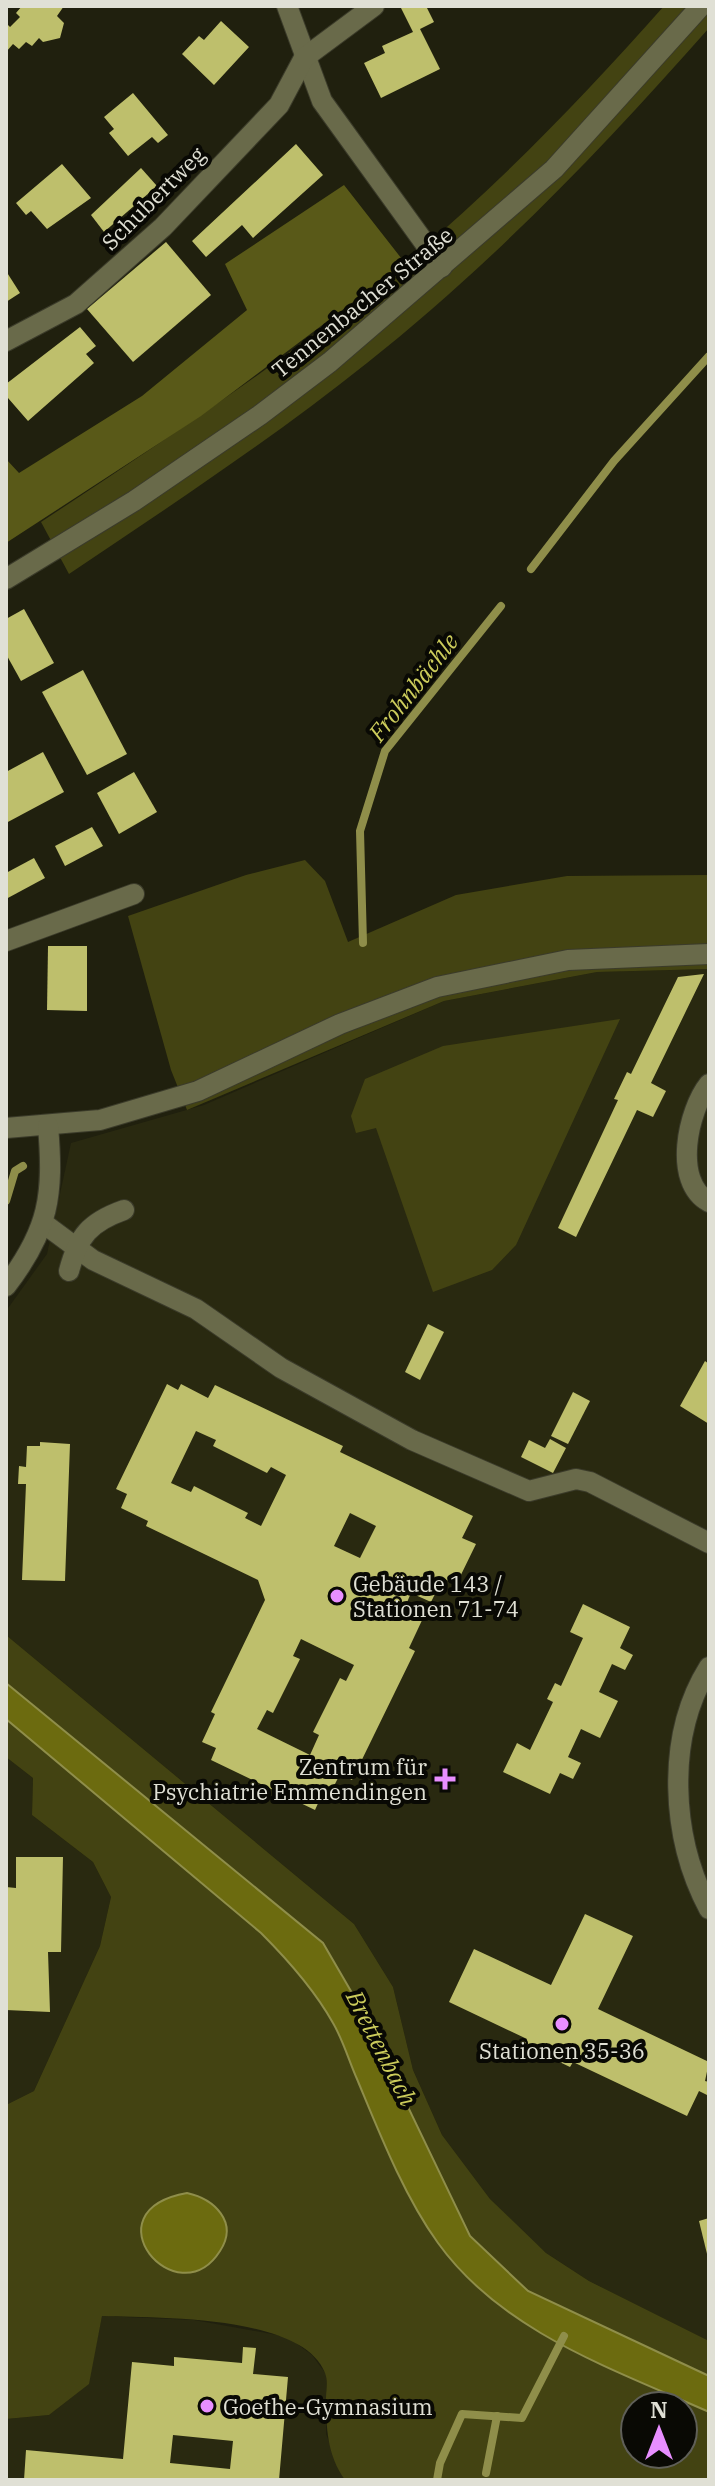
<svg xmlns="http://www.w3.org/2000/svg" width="715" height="2486" viewBox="0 0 715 2486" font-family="'IBM Plex Serif',serif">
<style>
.built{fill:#292910}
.green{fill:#434312;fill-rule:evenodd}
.forest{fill:#595918}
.water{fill:#6c6b0f;stroke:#8f8e4a;stroke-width:2}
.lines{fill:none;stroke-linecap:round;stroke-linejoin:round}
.stream{stroke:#8f8e4a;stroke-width:8}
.building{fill:#bebf6c;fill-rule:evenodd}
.minor-casing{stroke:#3b3b2a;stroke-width:22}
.minor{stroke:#696a4a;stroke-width:20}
.poi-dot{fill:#e88eff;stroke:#090904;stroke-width:3}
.labels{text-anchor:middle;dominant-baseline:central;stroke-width:8;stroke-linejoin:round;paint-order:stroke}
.street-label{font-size:22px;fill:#e0e0d5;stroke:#090904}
.poi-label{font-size:22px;fill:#e0e0d5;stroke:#090904;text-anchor:start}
.water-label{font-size:24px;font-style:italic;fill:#cccc5b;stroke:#090904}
</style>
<rect width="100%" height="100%" fill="#20200e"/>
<!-- built -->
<g class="built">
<path d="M709,969V2341L589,2281L546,2253L516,2226L490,2199L442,2135L413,2070L393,1987L354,1924L6,1635V1311L47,1254L71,1143L204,1105L444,1001L597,972Z"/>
<path d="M6,1757L33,1778L32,1815L93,1862L111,1897L100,1946L34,2091L6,2105Z"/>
<path d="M102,2316L194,2320L288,2337L312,2355L326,2374V2434L345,2480H6V2419L49,2415L88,2384Z"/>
</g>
<!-- green -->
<g class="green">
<path d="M664,6H709V28C604,147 491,265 367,363C272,439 170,506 69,574L41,522C165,440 291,357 406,262C499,185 584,96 664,6Z"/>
<path d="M305,860L325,881L348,942L456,895L567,876L709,875V969L597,972L444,1001L187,1110L171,1070L128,916L246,875Z"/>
<path d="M620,1019L516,1245L492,1270L433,1292L376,1128L356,1133L351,1116L365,1079L443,1046Z"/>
<path d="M6,1635L354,1924L393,1987L413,2070L442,2135L490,2199L546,2253L589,2281L709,2341V2376L528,2291L470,2236L323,1943L6,1683Z"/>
<path d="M6,1719L261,1933L295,1967L334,2023L383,2142L437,2242L523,2323L574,2351L709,2412V2480H345C327,2455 326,2427 326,2398C326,2391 328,2380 325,2373C303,2314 155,2318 102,2316L89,2384L49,2415L6,2419V2105L34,2091L100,1946L111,1897L93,1862L32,1815L33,1778L6,1757ZM635,2406H683V2454H635Z"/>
</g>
<!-- forest -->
<path class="forest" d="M344,185L405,263L201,416L6,543V459L19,473L142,396L247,310L225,264Z"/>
<!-- water -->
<g class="water">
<path d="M6,1683L323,1943L359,2005L470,2236L528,2291L709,2376V2412C613,2369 502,2332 438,2243C404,2196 379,2132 357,2079C349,2061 343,2040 333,2023C314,1989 288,1960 261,1933L6,1719Z"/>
<path d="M187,2193C214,2199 239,2222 220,2251C177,2318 86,2211 187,2193Z"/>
</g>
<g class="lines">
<!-- stream -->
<g class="stream">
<path d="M531,569L614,461L709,356"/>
<path d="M363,943L360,831L385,751L501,606"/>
<path d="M6,1201L15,1171L23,1166"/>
<path d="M486,2473L497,2416"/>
<path d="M437,2480L440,2463L462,2414L522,2418L564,2336"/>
</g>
</g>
<!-- building -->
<g class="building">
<path d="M22,6H64L57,16L64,23L60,38L43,42L39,38L32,46L26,42L19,49L13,44L6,52V23L10,27L20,17L16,13Z"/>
<path d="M400,6H426L434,22L420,29L440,69L381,98L364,63L385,53L382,46L413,32Z"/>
<path d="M221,21L249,47L214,85L182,54L199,36L204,40Z"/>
<path d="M133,93L168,135L158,143L152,137L128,156L109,133L114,129L104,117Z"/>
<path d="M296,144L323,175L253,238L242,225L206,257L192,241Z"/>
<path d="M62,164L91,198L47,229L31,211L26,215L16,203Z"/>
<path d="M141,168L157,186L104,232L91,215Z"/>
<path d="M166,242L211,295L133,362L87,309Z"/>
<path d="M6,271L20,293L6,302Z"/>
<path d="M80,327L96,346L86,354L94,363L28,421L8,398L6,400V384Z"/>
<path d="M24,609L54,663L21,681L6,654V619Z"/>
<path d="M83,670L127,754L87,775L42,692Z"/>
<path d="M43,752L64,792L6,823V772Z"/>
<path d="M134,772L157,812L119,834L97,793Z"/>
<path d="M92,827L103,846L65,866L55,846Z"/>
<path d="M34,858L45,878L6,899V873Z"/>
<path d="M48,946H87V1011L47,1010Z"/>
<path d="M704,974L651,1083L666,1091L653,1117L637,1110L576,1237L558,1228L618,1100L614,1099L627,1072L631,1074L678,977Z"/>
<path d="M428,1324L444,1332L420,1380L405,1372Z"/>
<path d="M705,1361L709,1364V1424L680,1406Z"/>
<path d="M167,1384L178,1390L181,1384L208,1398L215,1385L343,1446L340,1452L473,1516L462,1538L476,1544L456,1585L443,1578L431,1602L411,1593L405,1607L424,1616L409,1648L415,1651L352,1780L340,1774L326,1802L320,1799L315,1810L211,1760L216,1748L202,1742L215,1714L211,1712L265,1600L258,1580L146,1526L148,1521L121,1508L127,1494L116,1489ZM196,1431L216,1440L213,1446L267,1473L271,1467L286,1475L261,1526L245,1518L248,1513L194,1486L191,1492L171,1483ZM350,1513L376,1526L360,1558L334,1546ZM301,1639L354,1665L346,1681L340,1678L313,1732L319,1735L310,1755L257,1729L267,1710L273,1713L300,1659L293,1656Z"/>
<path d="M573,1392L590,1401L568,1444L551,1436Z"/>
<path d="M550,1439L566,1448L553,1473L521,1457L529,1440L545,1448Z"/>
<path d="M40,1442L70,1444L65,1581L22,1580L26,1484H18L19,1466L26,1467L27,1446H40Z"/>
<path d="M583,1604L630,1627L620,1648L633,1655L625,1670L612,1664L599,1692L618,1701L600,1738L581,1729L568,1757L581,1763L573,1779L560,1773L550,1794L503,1772L517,1743L530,1750L553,1702L547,1699L555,1683L561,1686L583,1638L570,1632Z"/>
<path d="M16,1857H63L61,1952H48L50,2012L6,2010V1887L16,1888Z"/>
<path d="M585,1914L633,1936L598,2009L709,2062L705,2081L709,2082V2096L699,2091L687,2116L573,2062L570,2067L524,2045L527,2039L449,2002L474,1949L551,1985Z"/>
<path d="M709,2218V2258H708L699,2221Z"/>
<path d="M243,2347L256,2348L253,2374L288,2377L279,2480H24L26,2450L123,2459L132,2362L174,2366V2357L242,2363ZM173,2435L233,2441L230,2469L170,2463Z"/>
</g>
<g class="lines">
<!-- minor casing -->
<g class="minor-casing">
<g id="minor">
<path d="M287,6L322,101L442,267"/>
<path d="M6,341L76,304L163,227L279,105L304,58L374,6"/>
<path d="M6,579L134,501L260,415L330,362L554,169L701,6"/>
<path d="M6,941L134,894"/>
<path d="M709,1084C688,1110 672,1182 709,1202"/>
<path d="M6,1128L100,1120L198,1091L340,1024L437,987L568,960L709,954"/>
<path d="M43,1223L93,1260L196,1309L281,1368L412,1440L529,1491L576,1479L590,1482L709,1543"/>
<path d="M69,1271C78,1236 90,1222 124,1210"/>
<path d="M6,1286C49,1230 54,1195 48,1126"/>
<path d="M709,1667C665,1737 671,1838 709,1909"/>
</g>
</g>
<!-- minor -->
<use href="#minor" class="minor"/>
</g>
<!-- markers -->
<g class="poi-dot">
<circle cx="337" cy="1596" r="8"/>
<path d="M441 1767h8v8h8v8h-8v8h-8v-8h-8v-8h8z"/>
<circle cx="562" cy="2024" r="8"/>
<circle cx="207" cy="2406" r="8"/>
</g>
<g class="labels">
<!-- street labels -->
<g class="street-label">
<text transform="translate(153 198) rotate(-45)">Schubertweg</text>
<text transform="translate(362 302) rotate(-39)">Tennenbacher Straße</text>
</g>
<!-- poi labels -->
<g class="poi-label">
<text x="353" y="1583">Gebäude 143 /<tspan x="353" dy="25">Stationen 71-74</tspan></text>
<text x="427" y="1766" text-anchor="end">Zentrum für<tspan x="427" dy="25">Psychiatrie Emmendingen</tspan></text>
<text x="562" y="2050" text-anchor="middle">Stationen 35-36</text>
<text x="223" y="2406">Goethe-Gymnasium</text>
</g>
<!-- water labels -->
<g class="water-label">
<text transform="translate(413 687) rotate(-52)">Frohnbächle</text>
<text transform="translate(382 2048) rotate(63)">Brettenbach</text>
</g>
</g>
<!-- border -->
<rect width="715" height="2486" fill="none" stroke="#e0e0d5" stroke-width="16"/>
<!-- north arrow -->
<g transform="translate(659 2430)"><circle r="38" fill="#090904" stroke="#5f5f58" stroke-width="2"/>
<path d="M0-6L14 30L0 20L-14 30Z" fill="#e88eff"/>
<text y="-12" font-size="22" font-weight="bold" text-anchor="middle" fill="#e0e0d5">N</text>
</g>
</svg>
